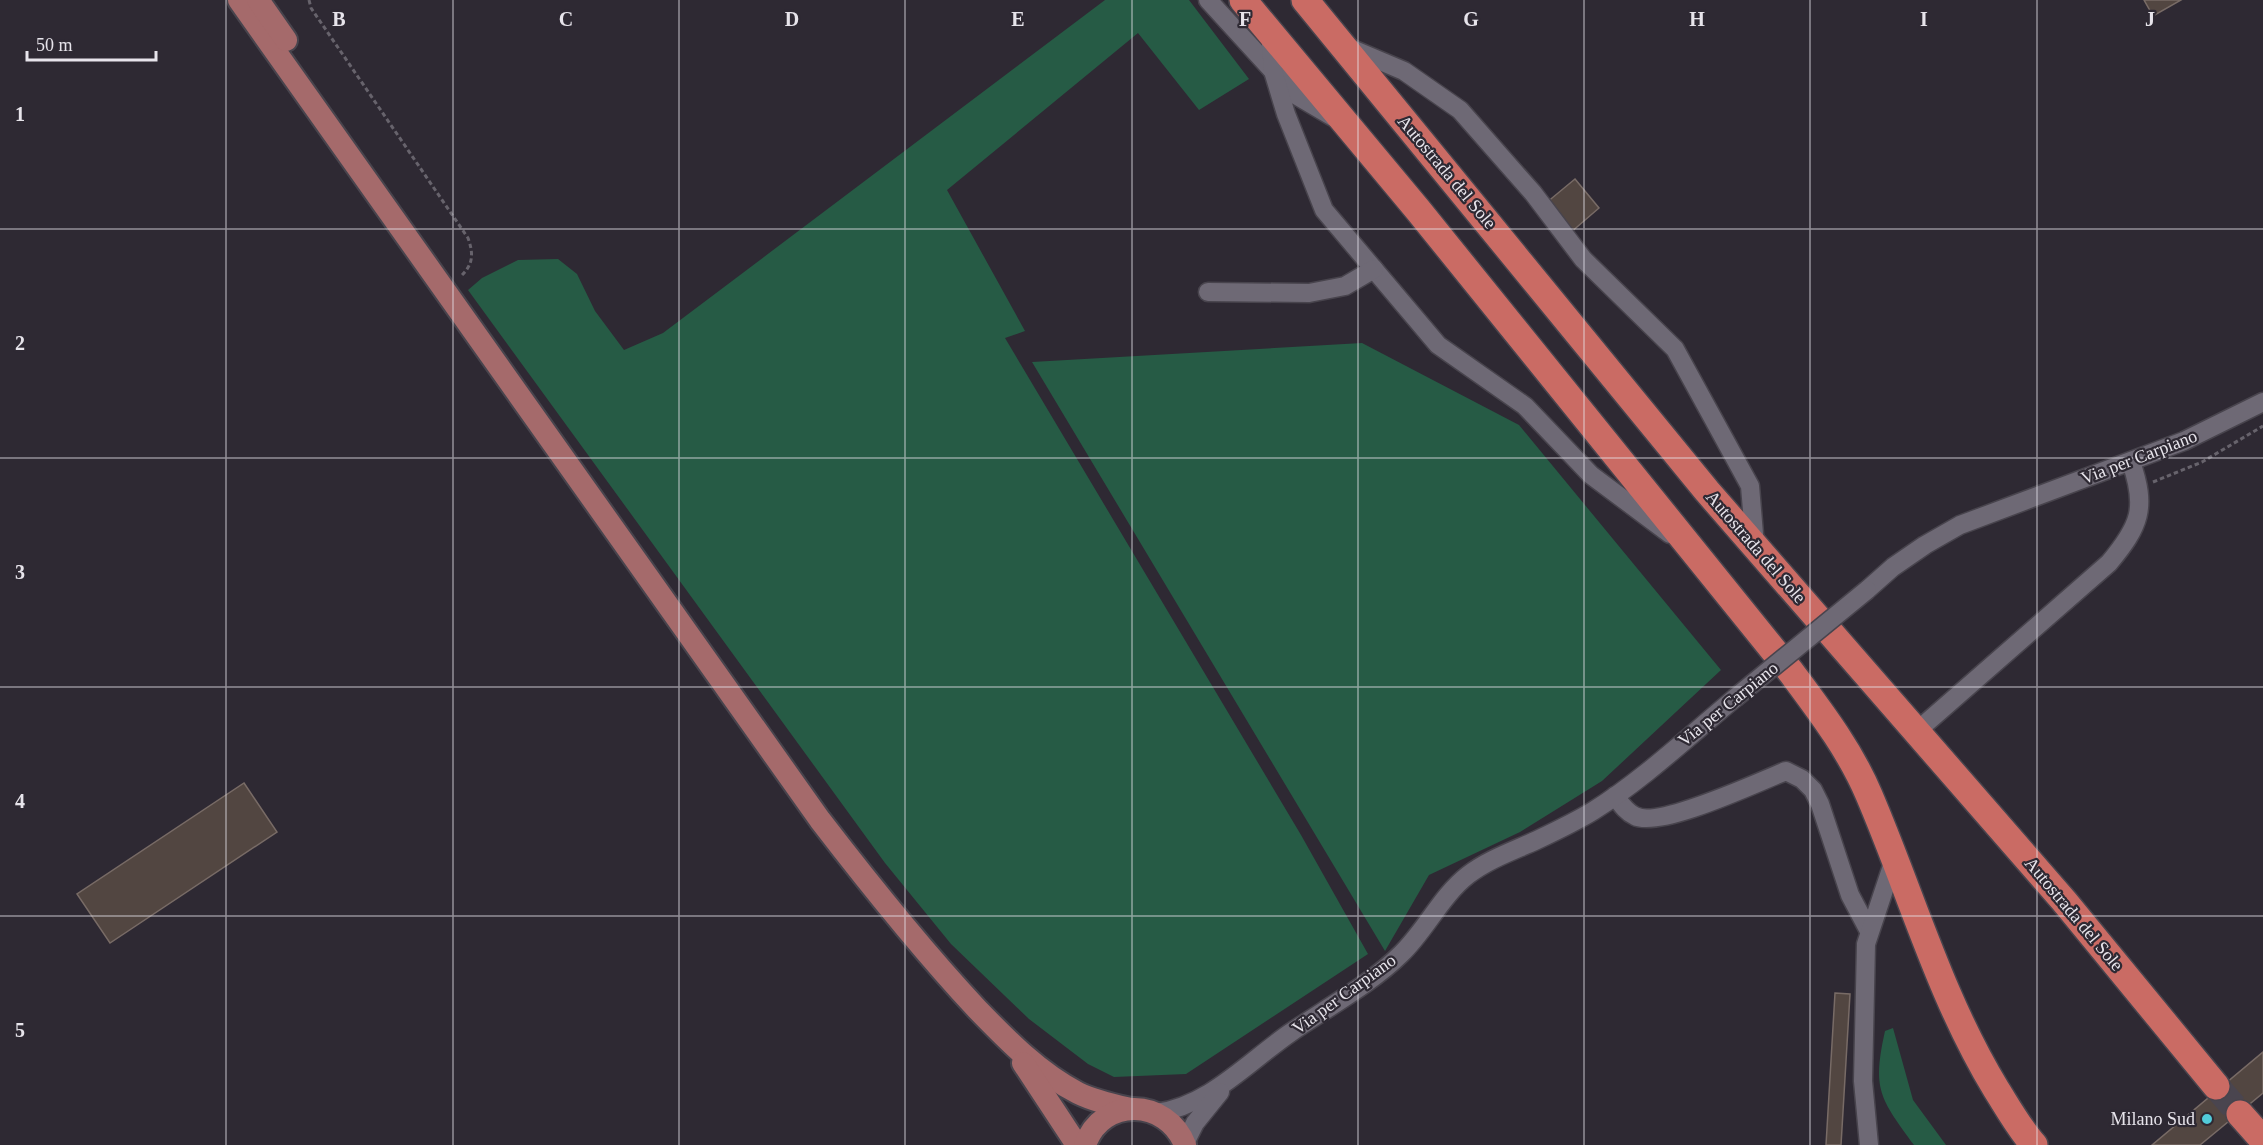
<svg xmlns="http://www.w3.org/2000/svg" width="2263" height="1145" viewBox="0 0 2263 1145" font-family="Georgia,serif">
<style>
.green{fill:#265b45}
.building{fill:#524641;stroke:#786b66;stroke-width:1.5}
.lines{fill:none;stroke-linecap:round;stroke-linejoin:round}
.highway-tunnel{stroke:#4a454f;stroke-width:27;stroke-dasharray:27 14;stroke-linecap:butt}
.minor-casing{stroke:#48444d;stroke-width:21}
.major-casing{stroke:#48444d;stroke-width:26}
.highway-casing{stroke:#48444d;stroke-width:30}
.path{stroke:#67636c;stroke-width:3;stroke-dasharray:4.5 3;stroke-linecap:butt}
.minor{stroke:#6e6975;stroke-width:18}
.major{stroke:#a56a6b;stroke-width:22}
.highway{stroke:#ca6b64;stroke-width:27}
.minor-bridge-casing{stroke:#48444d;stroke-width:21;stroke-linecap:butt}
.minor-bridge{stroke:#6e6975;stroke-width:18}
.grid{fill:none;stroke:#e7e4eb;stroke-width:1.5;stroke-opacity:0.55}
.poi-dot{fill:#52cbd9;stroke:#2e2933;stroke-width:2}
.labels{text-anchor:middle;dominant-baseline:central;stroke-width:4.5;stroke-linejoin:round;paint-order:stroke}
.street-label{font-size:18px;fill:#e7e4eb;stroke:#2e2933}
.poi-label{font-size:18px;fill:#e7e4eb;stroke:#2e2933;text-anchor:end}
.grid-label{font-size:20px;text-anchor:middle;font-weight:bold;fill:#e7e4eb;stroke:#2e2933;stroke-width:4.5;stroke-linejoin:round;paint-order:stroke}
</style>
<rect width="100%" height="100%" fill="#2e2933"/>
<!-- green -->
<g class="green">
<path d="M1105,0H1189L1249,79L1199,110L1138,33L947,190L1025,331L1005,338L1301,835L1368,954L1186,1074L1114,1077L1088,1064L1029,1019L951,944L885,863L468,290L482,278L518,260L558,259L577,274L595,311L624,350L663,333Z"/>
<path d="M1362,343L1519,425L1721,670L1602,781L1520,832L1429,875L1385,951L1032,362Z"/>
<path d="M1893,1028L1913,1100L1946,1145H1914C1880,1098 1872,1090 1885,1031Z"/>
</g>
<!-- building -->
<g class="building">
<path d="M2144,0H2181L2153,16Z"/>
<path d="M1575,179L1599,208L1570,233L1546,203Z"/>
<path d="M244,783L277,832L110,943L77,894Z"/>
<path d="M1835,993L1850,994L1841,1145H1826Z"/>
<path d="M2263,1052V1093L2200,1145H2152Z"/>
</g>
<g class="lines">
<!-- highway-tunnel -->
<path class="highway-tunnel" d="M2216,1086L2240,1114"/>
<!-- minor casing -->
<g class="minor-casing">
<g id="minor">
<path d="M1208,0L1294,94L1333,117"/>
<path d="M1270,32L1273,71L1286,114L1324,210L1438,345L1525,406L1591,475L1670,534"/>
<path d="M1345,46L1404,71L1460,110L1533,193L1583,259L1675,349L1750,486L1755,546"/>
<path d="M1208,292L1309,293L1345,286L1374,269"/>
<path d="M1867,590L1893,567L1925,545L1960,525L2184,441L2263,402"/>
<path d="M1917,731L2109,563C2140,526 2147,508 2131,462"/>
<path d="M1615,796C1621,804 1626,812 1635,816C1659,829 1758,782 1786,771L1802,779L1813,790L1820,804L1850,895L1869,931"/>
<path d="M1156,1113C1209,1106 1248,1062 1290,1033C1325,1009 1372,983 1401,954C1426,930 1441,896 1468,875C1489,859 1513,851 1537,840C1556,831 1575,822 1593,811C1644,779 1689,736 1735,698"/>
<path d="M1185,1143L1195,1123L1220,1092"/>
<path d="M1869,1145L1863,1081L1866,944L1894,860"/>
</g>
</g>
<!-- major casing -->
<g class="major-casing">
<g id="major">
<path d="M239,0L820,820C870,885 921,949 977,1009C1007,1040 1039,1073 1078,1093C1094,1101 1113,1105 1131,1109"/>
<path d="M258,0L286,40"/>
<path d="M1023,1063L1077,1145"/>
<path d="M1085,1145C1102,1096 1167,1098 1185,1145"/>
</g>
</g>
<!-- highway casing -->
<g class="highway-casing">
<g id="highway">
<path d="M1243,0L1418,210L1791,672C1820,711 1850,750 1869,795C1911,893 1940,997 1996,1089C2008,1108 2019,1128 2034,1145"/>
<path d="M1305,0L1707,491L2064,901L2216,1086"/>
<path d="M2240,1114L2263,1140"/>
</g>
</g>
<!-- path -->
<g class="path">
<path d="M309,0L311,8L468,238C474,255 473,265 460,277"/>
<path d="M2153,482L2202,462L2263,426"/>
</g>
<!-- minor -->
<use href="#minor" class="minor"/>
<!-- major -->
<use href="#major" class="major"/>
<!-- highway -->
<use href="#highway" class="highway"/>
<!-- minor-bridge casing -->
<g class="minor-bridge-casing">
<path id="minor-bridge" d="M1735,698L1867,590"/>
</g>
<!-- minor-bridge -->
<use href="#minor-bridge" class="minor-bridge"/>
</g>
<!-- grid -->
<path class="grid" d="M226,0V1145M453,0V1145M679,0V1145M905,0V1145M1132,0V1145M1358,0V1145M1584,0V1145M1810,0V1145M2037,0V1145M0,229H2263M0,458H2263M0,687H2263M0,916H2263"/>
<!-- markers -->
<circle class="poi-dot" cx="2207" cy="1119" r="6"/>
<g class="labels">
<!-- street labels -->
<g class="street-label">
<text transform="translate(1447 172) rotate(50)">Autostrada del Sole</text>
<text transform="translate(2139 457) rotate(-21)">Via per Carpiano</text>
<text transform="translate(1756 547) rotate(49)">Autostrada del Sole</text>
<text transform="translate(1728 704) rotate(-39)">Via per Carpiano</text>
<text transform="translate(2074 914) rotate(50)">Autostrada del Sole</text>
<text transform="translate(1344 994) rotate(-36)">Via per Carpiano</text>
</g>
<!-- poi labels -->
<g class="poi-label">
<text x="2195" y="1119">Milano Sud</text>
</g>
</g>
<g class="grid-label">
<text x="339" y="26">B</text>
<text x="566" y="26">C</text>
<text x="792" y="26">D</text>
<text x="1018" y="26">E</text>
<text x="1245" y="26">F</text>
<text x="1471" y="26">G</text>
<text x="1697" y="26">H</text>
<text x="1924" y="26">I</text>
<text x="2150" y="26">J</text>
<text x="20" y="121">1</text>
<text x="20" y="350">2</text>
<text x="20" y="579">3</text>
<text x="20" y="808">4</text>
<text x="20" y="1037">5</text>
</g>
<!-- scale -->
<path d="M27 51v9h129v-9" fill="none" stroke="#e7e4eb" stroke-width="3"/>
<text x="36" y="51" font-size="18" fill="#e7e4eb" stroke="#2e2933" stroke-width="4.5" paint-order="stroke">50 m</text>
</svg>
